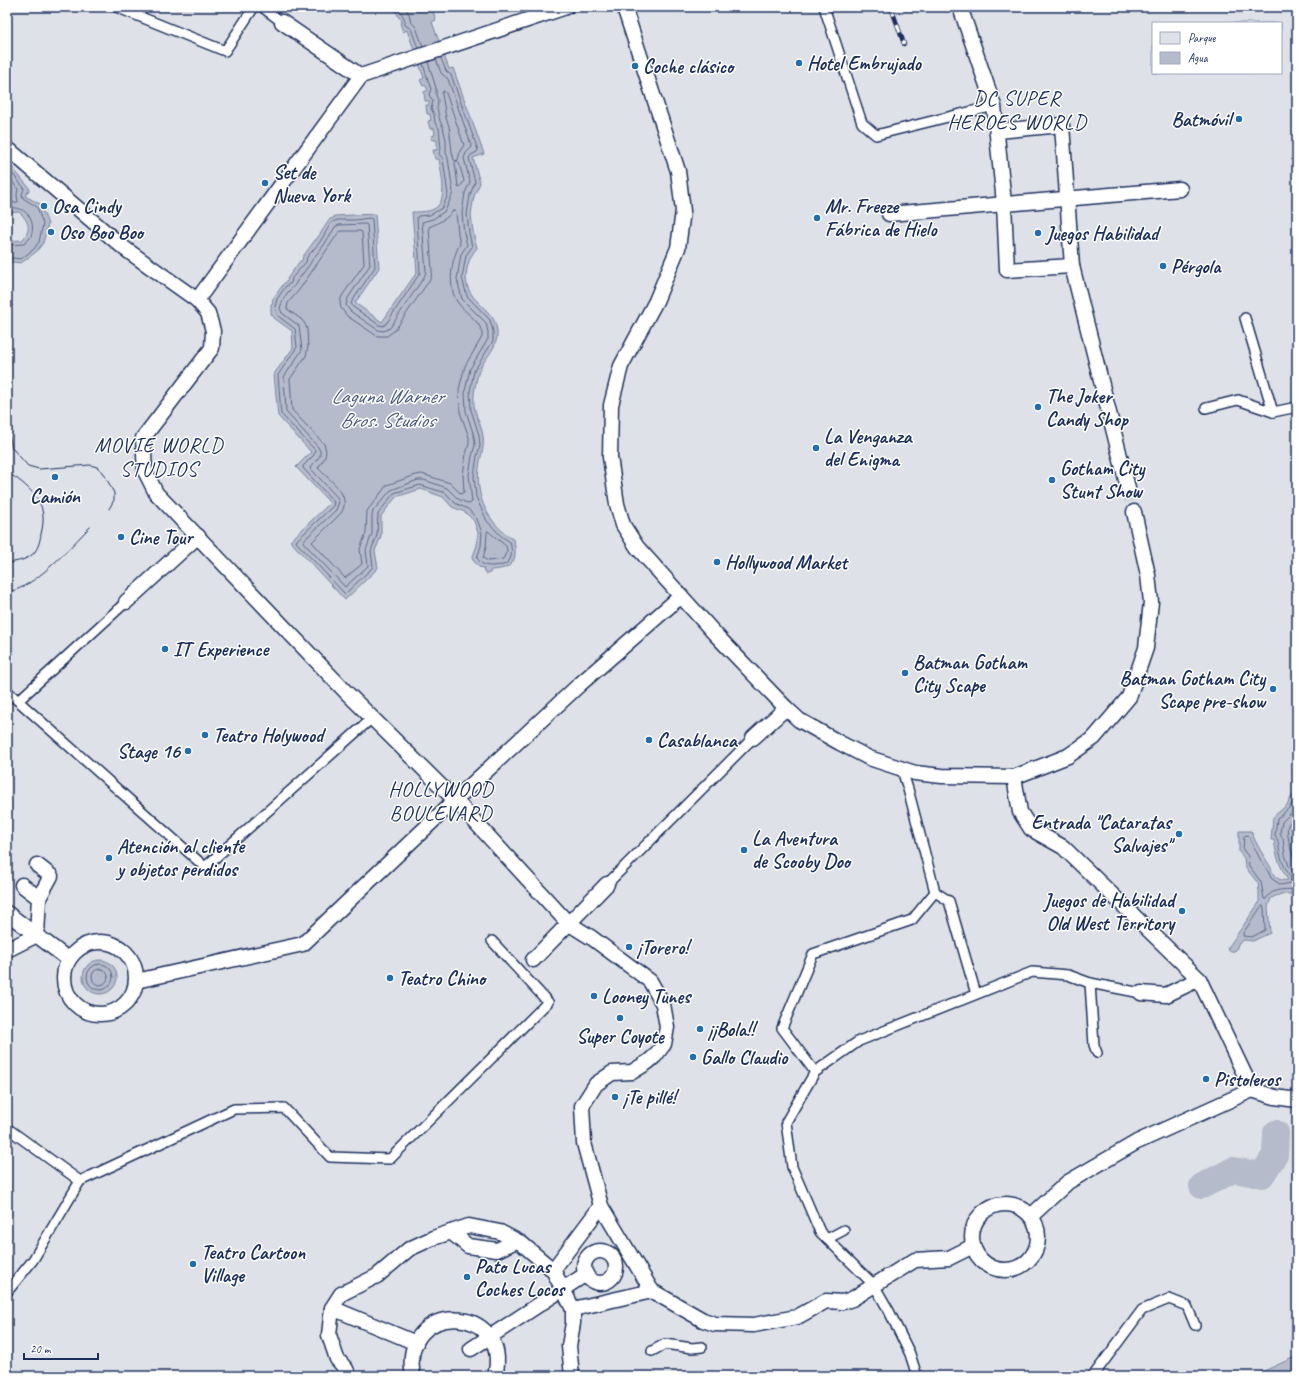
<svg xmlns="http://www.w3.org/2000/svg" width="1304" height="1383" viewBox="0 0 1304 1383" font-family="Caveat,sans-serif">
<style>
.green{fill:#dee1e7;stroke:#7c88a2;fill-rule:evenodd}
.water{fill:#b5bbca;stroke:#77839f}
.lines{fill:none;stroke-linecap:round;stroke-linejoin:round}
.shore{stroke:#596789;stroke-width:1}
.canal{stroke:#b5bbca;stroke-width:26}
.pedestrian-tunnel{stroke:#d1d5df;stroke-width:14;stroke-dasharray:14 7;stroke-linecap:butt}
.service-casing{stroke:#1b2f5e;stroke-width:12}
.pedestrian-casing{stroke:#1b2f5e;stroke-width:17}
.service{stroke:#fff;stroke-width:9}
.pedestrian{stroke:#fff;stroke-width:14}
.tram{stroke:#1b2f5e;stroke-width:1}
.rail-casing{stroke:#1b2f5e;stroke-width:4.5}
.rail{stroke:#fff;stroke-width:3;stroke-dasharray:9;stroke-linecap:butt}
.poi-dot{fill:#1f6fb2;stroke:#fff;stroke-width:1.5}
.labels{text-anchor:middle;dominant-baseline:central;stroke-width:3;stroke-linejoin:round;paint-order:stroke}
.poi-label{font-size:20px;font-weight:bold;fill:#1b2f5e;stroke:#fff;text-anchor:start}
.neighbourhood-label{font-size:21px;letter-spacing:1px;fill:#1b2f5e;stroke:#fff}
.water-label{font-size:21px;font-style:italic;fill:#49597e;stroke:#fff}
</style>
<rect width="100%" height="100%" fill="#fff"/>
<filter id="ink" filterUnits="userSpaceOnUse"><feTurbulence type="fractalNoise" baseFrequency=".025" numOctaves="2"/><feDisplacementMap in="SourceGraphic" scale="8" xChannelSelector="R" yChannelSelector="G"/><feConvolveMatrix kernelMatrix="1 2 1 2 8 2 1 2 1" color-interpolation-filters="sRGB"/></filter>
<g filter="url(#ink)">
<!-- green -->
<path class="green" d="M7,7H1297V1376H7ZM1153,23H1281V73H1153Z"/>
<!-- water -->
<g class="water">
<path d="M397,7H430L431,12L433,11L436,20L432,22L449,69L453,68L484,154L473,158L480,183L474,196L471,214L473,232L477,248C471,255 469,260 467,269C460,302 495,305 497,331C499,349 482,359 478,374C475,386 472,399 475,410C477,419 482,427 483,436C485,447 480,457 479,468C475,498 489,524 514,540C518,561 513,569 491,570L490,573L486,574L484,572L483,568L479,567L472,559L477,545L478,533L474,521L465,512L452,507L443,497L421,489L396,497L381,516V536L375,551L378,568L345,600L290,541L330,503L296,467L311,452L278,416L274,374L293,348L292,331L274,318V317L271,314V304H272L273,301L272,300L285,282H286L288,280L287,279L300,261H301L303,259L302,258L315,240H316L330,219L334,218V216L375,214L379,268L355,303L382,322L417,272L412,212C417,212 423,212 428,211C451,207 441,175 439,159H435L433,150H437V140H432L431,136L435,135L434,128L430,129L428,121L431,120L430,114H427L426,105H429V101H425L424,92L428,90L425,85L423,86L420,80L424,78L407,30L403,32L400,23L402,22L401,18H399L395,9Z"/>
<path d="M7,161L30,189L25,196L40,204L48,224L43,243L36,252L21,263L13,262L7,264V241L22,240C32,230 29,221 19,212L7,213Z"/>
<path d="M1297,791V894H1281L1271,898L1268,907L1270,933L1253,941L1244,940L1238,944L1236,950L1231,952L1227,949L1259,903V891L1258,883L1245,867L1244,858L1239,852V831H1251C1256,844 1263,855 1270,866C1272,869 1272,874 1276,877C1280,880 1283,881 1288,880C1279,864 1277,859 1274,840H1271L1273,817L1287,805L1292,796Z"/>
<circle cx="100" cy="977" r="17"/>
<path d="M1297,1356V1376H1253Z"/>
</g>
<g class="lines">
<!-- shore -->
<g class="shore">
<path d="M399,7C400,14 406,17 405,25L411,29L418,48"/>
<path d="M405,7L409,14L411,22L416,27L423,47"/>
<path d="M428,62L436,88V95L438,100L437,108L440,121L443,127L446,140V153L448,158L453,193L445,211L433,219L422,222L426,272L424,277L390,328L384,331L378,330L350,311L346,305L348,298L370,265L367,225L365,224L339,225L335,227L324,245L312,260L310,264L297,281C295,286 292,288 288,292C284,297 282,302 280,308L282,313L299,326L302,350L284,377L286,412L318,447L320,451V456L310,468L336,496L339,502L336,510L304,540L303,542L345,587L368,566L366,550L372,534V516L373,511L391,490L418,480H424L447,488L458,499L469,504L472,502L469,475L472,456L475,445L474,436L466,411L465,391L470,369L488,339V332L486,323L462,299L457,279L461,254L467,245L464,233L462,213L465,193L470,182L464,158L466,153L472,147L448,79L441,73L436,59"/>
<path d="M423,64C426,73 428,81 431,89L429,95L433,101L431,109L434,114L435,123L439,128L441,149L439,154L443,159L448,195L442,208L430,215L418,216L417,217L420,273L386,324L383,326L379,325L353,307L351,303L375,267L372,219L370,218L355,220H337L331,223L320,242L307,257L306,262L292,278L291,283L286,286L277,299L275,307L278,316L295,329L297,347L278,375L281,414L315,450L314,455L303,466V468L334,502L333,506L297,540L296,542L345,594L373,567L371,551L377,535L378,514L394,493L420,485L446,493L455,503L468,509L477,519L482,533L481,546L477,558C481,565 486,566 493,566C497,565 502,566 506,564C513,559 512,549 510,542L501,536L487,521L476,497L474,476L477,456L480,446L479,435L471,410L470,391L474,371L493,341V331L490,320L467,296L462,278L466,255L472,247L469,233L467,214L470,195L475,182L469,158L471,155L477,152L478,150L451,75L446,71L441,58"/>
<path d="M444,91L446,93L464,145L460,151L458,160L457,161L454,160L452,152L449,126L446,118L442,94Z"/>
<path d="M457,161L459,163L464,181L460,187L458,186L455,163Z"/>
<path d="M7,167L24,188L22,195L23,198L37,207L43,224L39,242L34,249L21,259L13,258L7,260"/>
<path d="M7,175L18,189L17,195L18,202L7,204"/>
<path d="M7,209C24,203 37,220 31,236C30,239 27,241 24,244L7,245"/>
<path d="M453,211L456,212L458,234L460,244C451,259 447,288 458,303C467,315 483,322 482,337L465,366L459,389L460,412L469,437V444L466,454L463,475L464,492L461,494L450,483L422,474L416,475L387,485L367,511L366,533L360,549L362,564L345,578L312,542L341,513C353,495 329,480 318,468C323,460 329,455 324,444L292,410L290,379L306,356L308,347L307,329L305,324L301,319L287,309L288,303L299,290L339,232L341,231H360L362,232L364,264L342,296L340,302L341,308L347,316L377,336H387L395,330L431,278L432,271L429,227C438,223 447,219 453,211Z"/>
<path d="M488,531L506,546L507,551L503,559L488,561L483,558L486,547L487,533Z"/>
<path d="M1297,796L1289,808L1277,819L1275,835C1280,842 1278,849 1281,857C1283,865 1287,871 1291,878L1290,883L1281,885L1271,878L1267,869L1261,861L1248,835L1244,836L1243,850L1248,856L1249,866L1261,882L1264,899H1266C1272,888 1286,889 1297,890"/>
<path d="M1297,805L1293,811L1282,822L1280,833L1283,839L1285,855L1289,866L1296,876L1297,885"/>
<path d="M1297,816C1294,818 1289,822 1288,825C1285,831 1293,860 1297,866"/>
<path d="M1263,906L1264,908L1265,930L1252,937L1243,936V933L1261,907Z"/>
<circle cx="100" cy="977" r="13"/>
<circle cx="100" cy="977" r="8"/>
</g>
<!-- canal -->
<path class="canal" d="M1202,1186L1233,1170L1262,1175L1275,1155L1276,1133"/>
<!-- pedestrian-tunnel -->
<path class="pedestrian-tunnel" d="M1128,488L1134,512"/>
<!-- service casing -->
<g class="service-casing">
<g id="service">
<path d="M116,7L225,51L254,7"/>
<path d="M262,7L282,22"/>
<path d="M824,7L862,123L876,135L948,117L994,106"/>
<path d="M1245,318L1273,412"/>
<path d="M1206,408L1238,400L1273,412L1297,407"/>
<path d="M7,691L205,867L372,718"/>
<path d="M19,700L126,602"/>
<path d="M902,770L908,789L935,892L949,901L976,994"/>
<path d="M607,884L753,738"/>
<path d="M1090,983L1094,1045L1097,1053"/>
<path d="M815,1072L782,1028L813,954L912,920L935,892"/>
<path d="M7,1128L80,1181L33,1260L7,1292"/>
<path d="M80,1181L234,1109L284,1108L330,1157L390,1159L548,1002L492,941"/>
<path d="M827,1239L844,1230"/>
<path d="M652,1351L665,1344L692,1348L702,1347"/>
<path d="M917,1376L910,1354L889,1311L874,1285L820,1232L792,1167L786,1122L815,1072L859,1041L1032,972L1068,975L1090,983L1141,993"/>
<path d="M1093,1376L1142,1310L1169,1299L1187,1306L1195,1325"/>
</g>
</g>
<!-- pedestrian casing -->
<g class="pedestrian-casing">
<g id="pedestrian">
<path d="M624,7L678,171L683,211L678,248L656,301L621,366L611,405L610,457L617,504L623,525L637,547L716,635L786,708"/>
<path d="M960,7L994,106L1004,203L1007,270L1072,266L1062,125L997,131"/>
<path d="M282,22L361,76"/>
<path d="M7,148L124,248L197,300L208,313L213,331L212,348L143,438L145,471L156,493L346,692L455,800L568,923L592,938L650,981L663,1004L667,1027L664,1044L655,1056L648,1062L632,1072L612,1073L596,1084L582,1106L584,1143L601,1206L652,1291L703,1320L715,1324L754,1325L797,1317L826,1301L843,1302L852,1299L915,1260L949,1258L973,1246"/>
<path d="M889,214L1180,189"/>
<path d="M1072,266L1128,488"/>
<path d="M197,300L361,76L566,7"/>
<path d="M126,602L198,536"/>
<path d="M753,738L786,708L799,720L840,743L869,758L915,773L942,776L1014,777L1068,756L1094,738L1129,697L1146,648L1151,602L1148,575L1134,512"/>
<path d="M1014,777L1020,812L1031,829L1063,847L1199,979L1252,1090"/>
<path d="M37,865L51,876L39,898"/>
<path d="M7,913L68,959"/>
<circle cx="100" cy="978" r="36"/>
<path d="M7,948L9,949L37,935L39,898L22,885"/>
<path d="M533,960L607,884"/>
<path d="M136,981L303,944L455,800L579,685L681,596"/>
<path d="M1141,993L1166,995L1199,979"/>
<circle cx="1005" cy="1237" r="33"/>
<path d="M1031,1216L1068,1182L1137,1142L1252,1090L1275,1097L1297,1100"/>
<path d="M451,1232L468,1246L497,1250L516,1241"/>
<circle cx="600" cy="1267" r="16"/>
<path d="M553,1270L601,1206"/>
<path d="M332,1308L416,1343"/>
<path d="M573,1309L652,1291"/>
<path d="M471,1349L586,1274"/>
<path d="M349,1376L346,1369L337,1359L329,1335L332,1308L341,1294L377,1276L409,1249L433,1238L469,1226L500,1232L521,1243L553,1270L573,1309V1323L569,1346L572,1376"/>
<path d="M413,1376C398,1299 513,1302 495,1376"/>
</g>
</g>
<!-- service -->
<use href="#service" class="service"/>
<!-- pedestrian -->
<use href="#pedestrian" class="pedestrian"/>
<!-- tram -->
<g class="tram">
<path d="M7,425L12,448L28,466L39,469L90,465L97,467L103,472L114,493V500L109,509"/>
<path d="M7,473C19,478 40,496 42,510C44,518 43,526 41,534C40,541 38,549 33,554C26,560 16,562 7,563"/>
<path d="M7,592C33,590 71,546 90,527"/>
</g>
<!-- rail casing -->
<g class="rail-casing">
<path id="rail" d="M891,7L904,44"/>
</g>
<!-- rail -->
<use href="#rail" class="rail"/>
</g>
</g>
<!-- markers -->
<g class="poi-dot">
<circle cx="799" cy="63" r="4"/>
<circle cx="635" cy="66" r="4"/>
<circle cx="1239" cy="119" r="4"/>
<circle cx="265" cy="183" r="4"/>
<circle cx="44" cy="206" r="4"/>
<circle cx="817" cy="218" r="4"/>
<circle cx="51" cy="232" r="4"/>
<circle cx="1038" cy="233" r="4"/>
<circle cx="1163" cy="266" r="4"/>
<circle cx="1038" cy="407" r="4"/>
<circle cx="816" cy="448" r="4"/>
<circle cx="55" cy="477" r="4"/>
<circle cx="1052" cy="480" r="4"/>
<circle cx="121" cy="537" r="4"/>
<circle cx="717" cy="562" r="4"/>
<circle cx="165" cy="649" r="4"/>
<circle cx="905" cy="673" r="4"/>
<circle cx="1273" cy="689" r="4"/>
<circle cx="205" cy="735" r="4"/>
<circle cx="649" cy="740" r="4"/>
<circle cx="188" cy="751" r="4"/>
<circle cx="1179" cy="834" r="4"/>
<circle cx="744" cy="850" r="4"/>
<circle cx="109" cy="858" r="4"/>
<circle cx="1182" cy="911" r="4"/>
<circle cx="629" cy="947" r="4"/>
<circle cx="390" cy="978" r="4"/>
<circle cx="594" cy="996" r="4"/>
<circle cx="620" cy="1018" r="4"/>
<circle cx="700" cy="1029" r="4"/>
<circle cx="693" cy="1057" r="4"/>
<circle cx="1206" cy="1079" r="4"/>
<circle cx="615" cy="1097" r="4"/>
<circle cx="193" cy="1264" r="4"/>
<circle cx="467" cy="1277" r="4"/>
</g>
<g class="labels">
<!-- poi labels -->
<g class="poi-label">
<text x="807" y="63">Hotel Embrujado</text>
<text x="643" y="66">Coche clásico</text>
<text x="1231" y="119" text-anchor="end">Batmóvil</text>
<text x="273" y="172">Set de<tspan x="273" dy="23">Nueva York</tspan></text>
<text x="52" y="206">Osa Cindy</text>
<text x="825" y="206">Mr. Freeze<tspan x="825" dy="23">Fábrica de Hielo</tspan></text>
<text x="59" y="232">Oso Boo Boo</text>
<text x="1046" y="233">Juegos Habilidad</text>
<text x="1171" y="266">Pérgola</text>
<text x="1046" y="396">The Joker<tspan x="1046" dy="23">Candy Shop</tspan></text>
<text x="824" y="436">La Venganza<tspan x="824" dy="23">del Enigma</tspan></text>
<text x="1060" y="468">Gotham City<tspan x="1060" dy="23">Stunt Show</tspan></text>
<text x="55" y="496" text-anchor="middle">Camión</text>
<text x="129" y="537">Cine Tour</text>
<text x="725" y="562">Hollywood Market</text>
<text x="173" y="649">IT Experience</text>
<text x="913" y="662">Batman Gotham<tspan x="913" dy="23">City Scape</tspan></text>
<text x="1265" y="678" text-anchor="end">Batman Gotham City<tspan x="1265" dy="23">Scape pre-show</tspan></text>
<text x="213" y="735">Teatro Holywood</text>
<text x="657" y="740">Casablanca</text>
<text x="180" y="751" text-anchor="end">Stage 16</text>
<text x="1171" y="822" text-anchor="end">Entrada "Cataratas<tspan x="1171" dy="23">Salvajes"</tspan></text>
<text x="752" y="838">La Aventura<tspan x="752" dy="23">de Scooby Doo</tspan></text>
<text x="117" y="846">Atención al cliente<tspan x="117" dy="23">y objetos perdidos</tspan></text>
<text x="1174" y="900" text-anchor="end">Juegos de Habilidad<tspan x="1174" dy="23">Old West Territory</tspan></text>
<text x="637" y="947">¡Torero!</text>
<text x="398" y="978">Teatro Chino</text>
<text x="602" y="996">Looney Tunes</text>
<text x="708" y="1029">¡¡Bola!!</text>
<text x="620" y="1036" text-anchor="middle">Super Coyote</text>
<text x="701" y="1057">Gallo Claudio</text>
<text x="1214" y="1079">Pistoleros</text>
<text x="623" y="1097">¡Te pillé!</text>
<text x="201" y="1252">Teatro Cartoon<tspan x="201" dy="23">Village</tspan></text>
<text x="475" y="1266">Pato Lucas<tspan x="475" dy="23">Coches Locos</tspan></text>
</g>
<!-- neighbourhood labels -->
<g class="neighbourhood-label">
<text x="1017" y="98">DC SUPER<tspan x="1017" dy="24">HEROES WORLD</tspan></text>
<text x="159" y="445">MOVIE WORLD<tspan x="159" dy="24">STUDIOS</tspan></text>
<text x="441" y="789">HOLLYWOOD<tspan x="441" dy="24">BOULEVARD</tspan></text>
</g>
<!-- water labels -->
<g class="water-label">
<text x="387" y="396">Laguna Warner<tspan x="387" dy="24">Bros. Studios</tspan></text>
</g>
</g>
<!-- margin -->
<rect width="1304" height="1383" fill="none" stroke="#fff" stroke-width="24"/>
<rect x="12" y="12" width="1280" height="1359" fill="none" stroke="#1b2f5e" stroke-width="1.5" filter="url(#ink)"/>
<!-- legend -->
<rect x="1152" y="22" width="130" height="52" fill="#ffffff" stroke="#a4acbf"/>
<rect x="1160" y="32" width="20" height="12" fill="#dee1e7" stroke="#a4acbf"/>
<text x="1188" y="42" font-size="12" fill="#1b2f5e">Parque</text>
<rect x="1160" y="52" width="20" height="12" fill="#b5bbca" stroke="#a4acbf"/>
<text x="1188" y="62" font-size="12" fill="#1b2f5e">Agua</text>
<!-- scale -->
<path d="M24 1353v6h74v-6" fill="none" stroke="#1b2f5e" stroke-width="2"/>
<text x="30" y="1353" font-size="12" fill="#1b2f5e" stroke="#ffffff" stroke-width="3" paint-order="stroke">20 m</text>
</svg>
